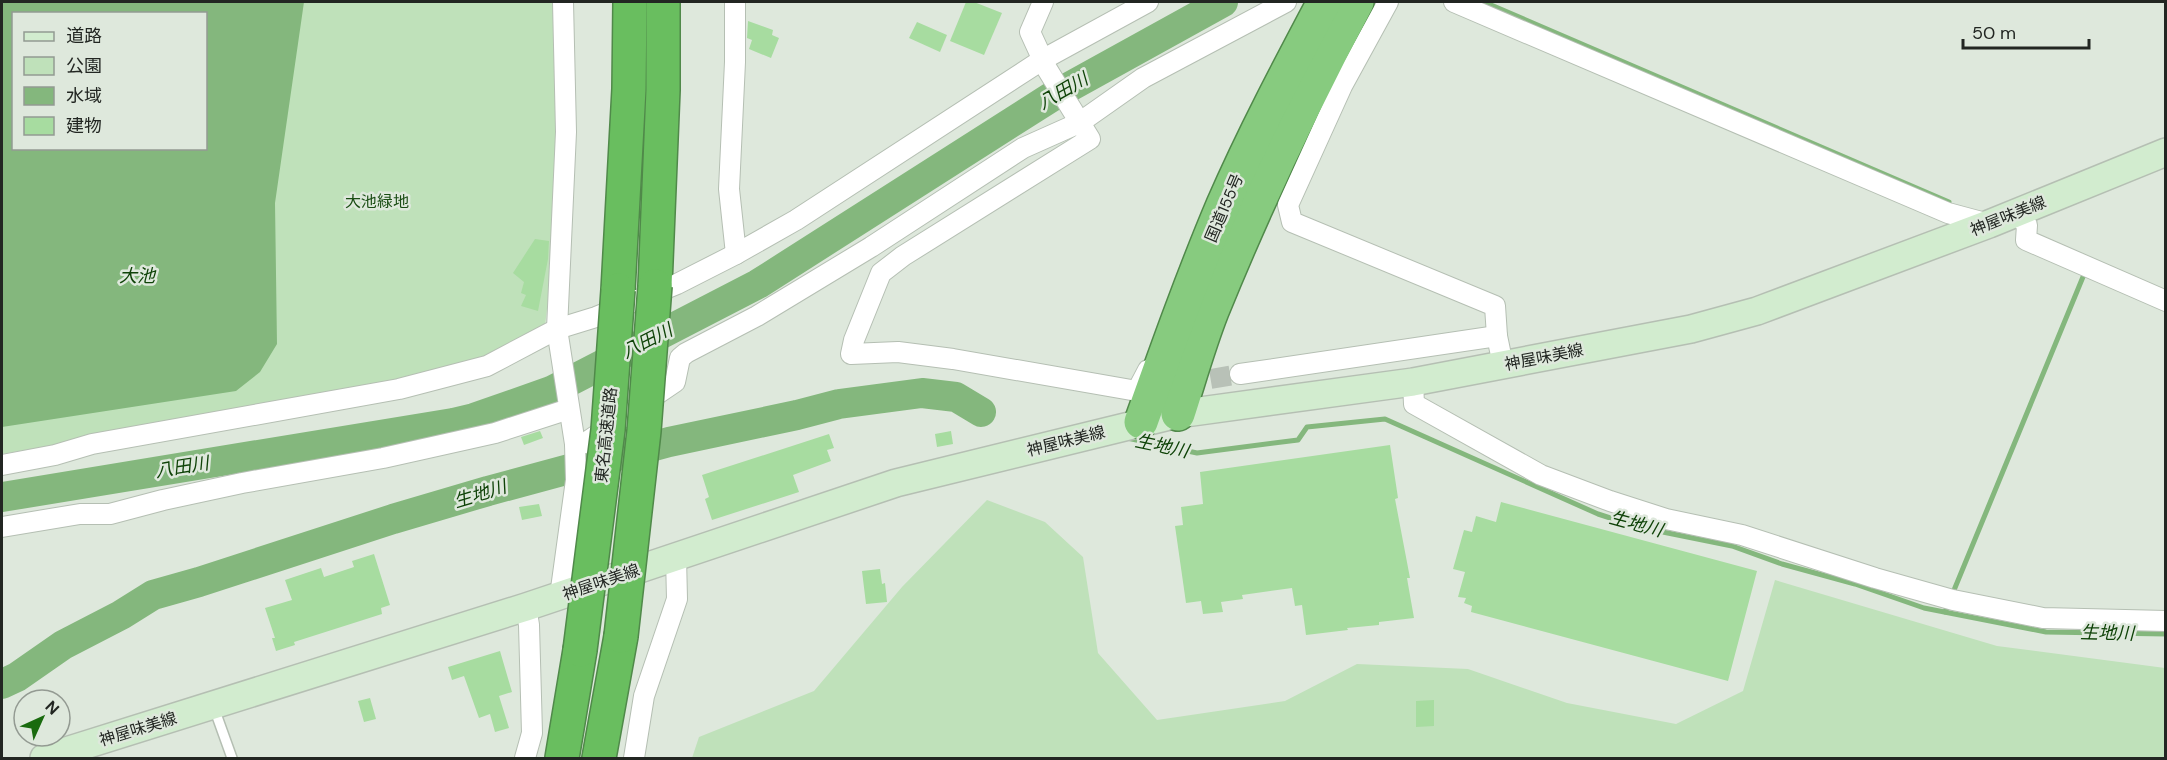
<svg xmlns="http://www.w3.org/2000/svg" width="2167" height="760" viewBox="0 0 2167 760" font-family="'DM Sans','Noto Sans JP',sans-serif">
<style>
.green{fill:#bfe1ba;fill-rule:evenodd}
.water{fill:#84b77d;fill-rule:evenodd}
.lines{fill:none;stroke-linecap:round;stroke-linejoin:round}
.stream{stroke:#84b77d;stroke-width:5}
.river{stroke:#84b77d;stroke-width:30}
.building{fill:#a7dca0}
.minor-tunnel{stroke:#b8c1b7;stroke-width:20;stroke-dasharray:20 10;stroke-linecap:butt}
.service-casing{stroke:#b5bfb3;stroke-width:12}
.minor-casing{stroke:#b5bfb3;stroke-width:22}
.secondary-casing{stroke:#b5bfb3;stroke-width:30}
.trunk-casing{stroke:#50894a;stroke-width:36}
.motorway-casing{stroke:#50894a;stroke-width:36}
.service{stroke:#fff;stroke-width:9}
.minor{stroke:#fff;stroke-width:20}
.secondary{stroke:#d2eccf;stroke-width:27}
.trunk{stroke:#87cb7f;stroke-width:33}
.motorway{stroke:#69be5f;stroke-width:33}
.motorway-bridge-casing{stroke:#50894a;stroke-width:36;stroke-linecap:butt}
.motorway-bridge{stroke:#69be5f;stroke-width:33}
.labels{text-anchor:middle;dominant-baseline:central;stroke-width:5;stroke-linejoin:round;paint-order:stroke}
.park-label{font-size:16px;fill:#1a4d14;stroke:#dee8dc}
.street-label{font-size:16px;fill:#222622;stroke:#dee8dc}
.water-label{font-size:18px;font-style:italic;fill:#0f4308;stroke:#dee8dc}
</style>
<rect width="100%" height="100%" fill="#dee8dc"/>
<!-- green -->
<g class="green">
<path d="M2,2H556L559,130L555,243L544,334L485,361L296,403L2,454ZM14,14H206V148H14Z"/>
<path d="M987,500L1045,522L1083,557L1098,653L1157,720L1285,701L1357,664L1468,669L1567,703L1676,724L1743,691L1775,580L1997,646L2165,668V758H692L699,737L814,691L902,587Z"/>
</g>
<!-- water -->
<path class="water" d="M2,2H304L275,203L277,344L260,372L236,391L2,427ZM14,14H206V148H14Z"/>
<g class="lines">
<!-- stream -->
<g class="stream">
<path d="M1484,2L1949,202"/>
<path d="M1127,438L1197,453L1298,440L1307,427L1385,419L1598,514L1638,527L1732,546L1782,564L1855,584L1924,608L2046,632L2166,634"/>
<path d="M1945,612L2085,272"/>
</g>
<!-- river -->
<g class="river">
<path d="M2,497L453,423L474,418L551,391L758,284L1053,96L1223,2"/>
<path d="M2,684L17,677L63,645L121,615L153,595L199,582L393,519L488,491L669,442L797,415L839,404L922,393L956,397L981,412"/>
</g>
</g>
<!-- building -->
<g class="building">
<path d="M966,2H974L1002,13L984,55L950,41Z"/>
<path d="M748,21L773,30L772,35L779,38L771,58L749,49L752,40L747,38Z"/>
<path d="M917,22L947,35L940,52L909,38Z"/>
<path d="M535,239L549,241L548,259L538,311L521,306L526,295L521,293L524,282L513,273Z"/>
<path d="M540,431L543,438L524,445L521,437Z"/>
<path d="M951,431L953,444L937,447L935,434Z"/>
<path d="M829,434L834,448L827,450L831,461L793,475L799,492L712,520L705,499L709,497L702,475Z"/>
<path d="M1390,445L1398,498L1395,499L1410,578H1407L1408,584L1414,618L1379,622V625L1347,628L1348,630L1306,635L1302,605L1295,606L1292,588L1242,595L1243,599L1221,602L1223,612L1203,614L1201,601L1186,603L1175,526L1183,525L1181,507L1203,504L1200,472Z"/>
<path d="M1501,502L1757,571L1728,681L1471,612L1472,606L1464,603L1466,598L1458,597L1465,572L1453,569L1464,530L1472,532L1476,516L1496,522Z"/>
<path d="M539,504L542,516L522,520L519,507Z"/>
<path d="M374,554L390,605L381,608L382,614L294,642L295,645L276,651L272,638H275L265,608L292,600L285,580L321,568L324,577L354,567L352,561Z"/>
<path d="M880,569L882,584L885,583L887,602L866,604L862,571Z"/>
<path d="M500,651L512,692L499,696L509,728L495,732L490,714L479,718L464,676L452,680L448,667Z"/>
<path d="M370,698L376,719L364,722L358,701Z"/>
<path d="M1434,700V726L1416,727V701Z"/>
</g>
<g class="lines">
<!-- minor-tunnel -->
<path class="minor-tunnel" d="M1181,384L1240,374"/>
<!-- service casing -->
<g class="service-casing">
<path id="service" d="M214,708L232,758"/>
</g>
<!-- minor casing -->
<g class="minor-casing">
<g id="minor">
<path d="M735,2V62L729,189L736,254"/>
<path d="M1043,2L1030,32L1047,69L1090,139L903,256L881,273L854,340L851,354L898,352L953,359L1137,391L1148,370"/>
<path d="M1388,2L1342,86L1288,205L1292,222L1495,306L1497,336L1503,365"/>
<path d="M1454,2L1948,213L1989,224"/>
<path d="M2016,213L2027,225L2026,240L2166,301"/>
<path d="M1240,374L1497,336"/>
<path d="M1413,382L1414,404L1541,475L1610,501L1666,519L1742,535L1875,578L1953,600L2043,618L2166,621"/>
<path d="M575,444L585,443L675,382L680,358L686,353L757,316L871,247L1023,148L1079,123L1143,78L1286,2"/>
<path d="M2,465L55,455L92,444L399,389L487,366L557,329L596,317L677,284L736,254L796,220L1042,60L1148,2"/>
<path d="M2,527L80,514H110L163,500L242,483L383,458L495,433L569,409"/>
<path d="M560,596L576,480L575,444L557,329L566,132L563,2"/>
<path d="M525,758L532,733L529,625L526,607"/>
<path d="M634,758L644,696L677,599L676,557"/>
</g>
</g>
<!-- secondary casing -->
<g class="secondary-casing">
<path id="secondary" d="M44,758L526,607L896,483L1178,414L1413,382L1691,329L1757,311L1989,224L2166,152"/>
</g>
<!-- trunk casing -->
<g class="trunk-casing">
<g id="trunk">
<path d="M1178,414C1189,380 1199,344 1212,311C1255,205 1304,102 1357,2"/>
<path d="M1141,422C1167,349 1193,276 1223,205C1253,136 1289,68 1324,2"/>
</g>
</g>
<!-- motorway casing -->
<g class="motorway-casing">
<g id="motorway">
<path d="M655,286L663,90V2"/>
<path d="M618,290L629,89L630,2"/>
<path d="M562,758L580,650"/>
<path d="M599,758L621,636"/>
</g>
</g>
<!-- service -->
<use href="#service" class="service"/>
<!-- minor -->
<use href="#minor" class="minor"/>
<!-- secondary -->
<use href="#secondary" class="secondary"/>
<!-- trunk -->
<use href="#trunk" class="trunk"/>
<!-- motorway -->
<use href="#motorway" class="motorway"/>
<!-- motorway-bridge casing -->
<g class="motorway-bridge-casing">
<g id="motorway-bridge">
<path d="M621,636L644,431L655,286"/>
<path d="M580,650L608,430L618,290"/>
</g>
</g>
<!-- motorway-bridge -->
<use href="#motorway-bridge" class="motorway-bridge"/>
</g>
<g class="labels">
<!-- park labels -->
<g class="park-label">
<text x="377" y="201">大池緑地</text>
</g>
<!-- street labels -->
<g class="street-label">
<text transform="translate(1224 208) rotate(-67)">国道155号</text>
<text transform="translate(2008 216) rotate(-22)">神屋味美線</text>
<text transform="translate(1544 357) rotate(-11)">神屋味美線</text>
<text transform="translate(606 435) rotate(-84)">東名高速道路</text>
<text transform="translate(1066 441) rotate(-14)">神屋味美線</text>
<text transform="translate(601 582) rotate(-19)">神屋味美線</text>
<text transform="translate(138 729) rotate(-17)">神屋味美線</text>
</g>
<!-- water labels -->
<g class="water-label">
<text transform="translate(1063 91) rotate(-30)">八田川</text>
<text x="137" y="276">大池</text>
<text transform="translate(647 341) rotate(-27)">八田川</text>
<text transform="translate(1162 446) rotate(12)">生地川</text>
<text transform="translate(182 467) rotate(-9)">八田川</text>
<text transform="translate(480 494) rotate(-17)">生地川</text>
<text transform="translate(1636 524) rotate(15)">生地川</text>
<text transform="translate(2107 633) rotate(1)">生地川</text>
</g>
</g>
<!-- border -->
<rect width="2167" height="760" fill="none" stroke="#222622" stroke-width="6"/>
<!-- legend -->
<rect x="12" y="12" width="195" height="138" fill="#dee8dc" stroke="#939a92" stroke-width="1.5"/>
<rect x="24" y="32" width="30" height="9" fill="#d2eccf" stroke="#939a92" stroke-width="1.5"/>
<text x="66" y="42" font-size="18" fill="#222622">道路</text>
<rect x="24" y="57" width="30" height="18" fill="#bfe1ba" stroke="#939a92" stroke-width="1.5"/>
<text x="66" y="72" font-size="18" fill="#222622">公園</text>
<rect x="24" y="87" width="30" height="18" fill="#84b77d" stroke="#939a92" stroke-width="1.5"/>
<text x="66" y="102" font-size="18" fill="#222622">水域</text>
<rect x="24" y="117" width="30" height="18" fill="#a7dca0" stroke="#939a92" stroke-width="1.5"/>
<text x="66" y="132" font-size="18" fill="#222622">建物</text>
<!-- north arrow -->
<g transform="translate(42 718) rotate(45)"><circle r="28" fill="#dee8dc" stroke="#939a92" stroke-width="1.5"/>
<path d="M0-4.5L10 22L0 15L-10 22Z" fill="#1a6b0f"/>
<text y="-9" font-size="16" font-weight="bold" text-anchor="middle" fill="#222622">N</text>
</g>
<!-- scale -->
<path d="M1963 39v9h126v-9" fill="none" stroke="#222622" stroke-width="3"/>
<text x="1972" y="39" font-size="18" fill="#222622" stroke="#dee8dc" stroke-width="4.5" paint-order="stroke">50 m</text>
</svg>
